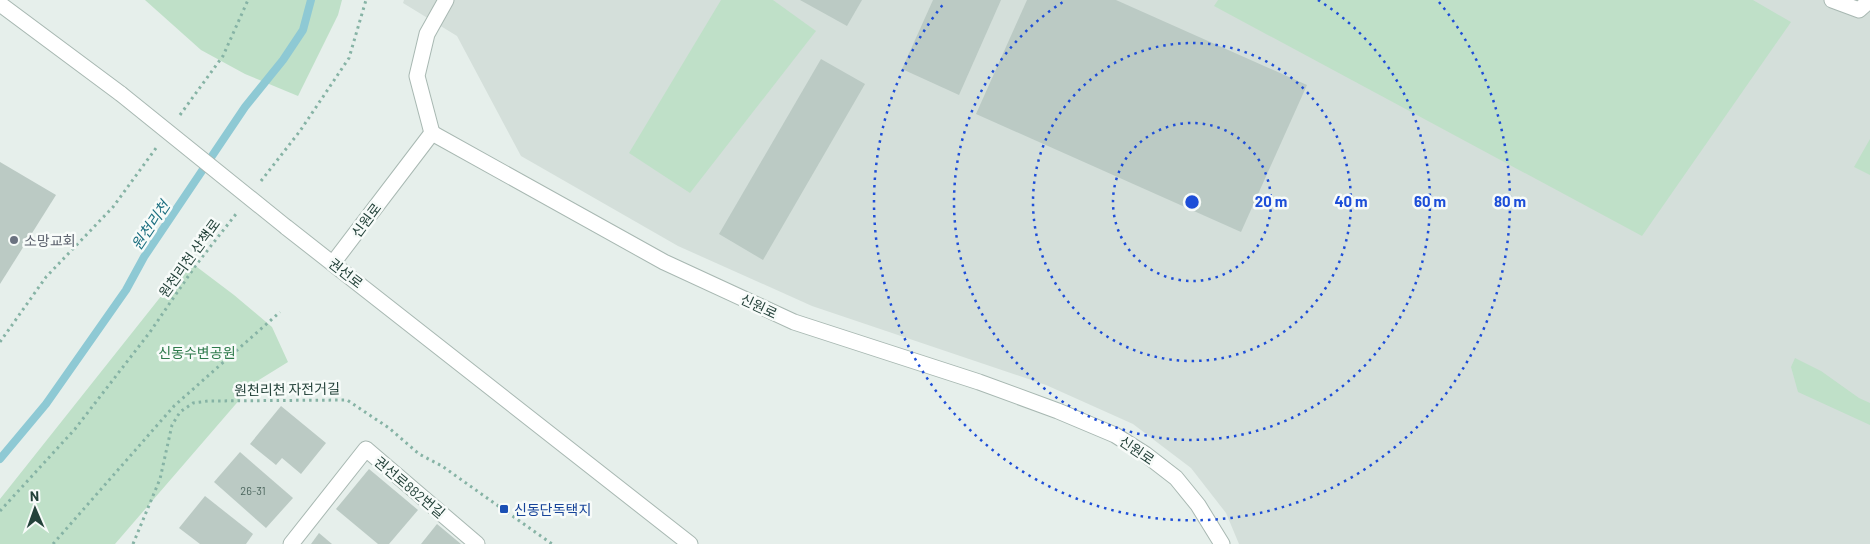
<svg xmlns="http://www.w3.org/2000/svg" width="1870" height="544" viewBox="0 0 1870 544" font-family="Barlow,'Noto Sans KR',sans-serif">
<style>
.built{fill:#d4dfda}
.green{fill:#bfe0c8}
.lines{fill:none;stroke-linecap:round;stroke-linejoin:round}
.stream{stroke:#8ec9d4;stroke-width:8}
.building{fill:#bbcac4}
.service-casing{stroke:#a8b8b2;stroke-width:17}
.minor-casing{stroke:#a8b8b2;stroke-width:17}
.tertiary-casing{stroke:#a8b8b2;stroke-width:17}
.path{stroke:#86b3a5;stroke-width:3;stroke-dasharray:2.5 4;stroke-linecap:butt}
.service{stroke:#fff;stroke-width:15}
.minor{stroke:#fff;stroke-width:15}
.tertiary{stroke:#fff;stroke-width:15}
.tertiary-bridge-casing{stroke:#a8b8b2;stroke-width:17;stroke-linecap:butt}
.tertiary-bridge{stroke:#fff;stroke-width:15}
.ring{fill:none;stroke:#1d4ed8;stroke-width:2.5;stroke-dasharray:2.5 5}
.worship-dot{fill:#6b7280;stroke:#f7fbf9;stroke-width:2}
.transit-dot{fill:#1a4fb4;stroke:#f7fbf9;stroke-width:2}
.labels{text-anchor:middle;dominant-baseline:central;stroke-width:5;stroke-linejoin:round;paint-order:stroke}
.number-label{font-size:11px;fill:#4a645c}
.street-label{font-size:14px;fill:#24423a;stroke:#f7fbf9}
.worship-label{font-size:14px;fill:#5b616d;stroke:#f7fbf9;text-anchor:start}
.park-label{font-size:14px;fill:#2d7a4b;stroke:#f7fbf9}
.transit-label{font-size:14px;fill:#164399;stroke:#f7fbf9;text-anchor:start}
.water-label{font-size:15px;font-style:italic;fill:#1c6f80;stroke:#f7fbf9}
.centre{fill:#1d4ed8;stroke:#f7fbf9;stroke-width:2.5}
.ring-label{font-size:15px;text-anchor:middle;font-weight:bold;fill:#1d4ed8;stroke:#f7fbf9;stroke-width:5;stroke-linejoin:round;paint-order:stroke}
</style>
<rect width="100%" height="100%" fill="#e6efeb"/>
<!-- built -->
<path class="built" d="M404,0H1870V544H1239L1226,513L1191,468L1133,424L1046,385L812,306L678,246L521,156L457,36L403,3Z"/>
<!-- green -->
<g class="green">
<path d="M145,0H342L338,15L298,96L245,74L201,50Z"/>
<path d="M721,0H773L816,31L690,193L629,153Z"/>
<path d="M1218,0H1753L1791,22L1642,236L1214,6Z"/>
<path d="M1870,139V175L1854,167Z"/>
<path d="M189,261L234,295L272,327L288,362L254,383L115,544H0V499Z"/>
<path d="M1795,358L1821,371L1859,398L1870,403V425L1798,392L1791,367Z"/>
</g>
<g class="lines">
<!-- stream -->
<path class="stream" d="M0,459L46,404L126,290L144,257L245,107L283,60L303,30L311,0"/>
</g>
<!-- building -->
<g class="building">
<path d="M800,0H862L847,26Z"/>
<path d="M933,0H1001L959,95L902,69Z"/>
<path d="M1027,0H1116L1307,85L1241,232L976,114Z"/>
<path d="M821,59L865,84L763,260L719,234Z"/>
<path d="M0,162L56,195L0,284Z"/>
<path d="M281,406L326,443L301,474L282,458L276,465L250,444Z"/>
<path d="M240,452L293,498L266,528L214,482Z"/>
<path d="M369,469L418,510L389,544H378L336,509Z"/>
<path d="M205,496L253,534L246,544H200L179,528Z"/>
<path d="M437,524L461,544H421Z"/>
<path d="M319,533L332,544H311Z"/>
</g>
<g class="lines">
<!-- service casing -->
<g class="service-casing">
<g id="service">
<path d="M1832,0L1859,10L1870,0"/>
<path d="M432,133L417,76L427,34L446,0"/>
<path d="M333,263L432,133L664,262L794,322L979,382L1058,411L1115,435L1145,454L1176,478L1198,505L1222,544"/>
</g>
</g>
<!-- minor casing -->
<g class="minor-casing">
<path id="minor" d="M291,544L366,449L477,544"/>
</g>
<!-- tertiary casing -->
<g class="tertiary-casing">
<g id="tertiary">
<path d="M0,4L121,94"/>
<path d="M286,227L690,544"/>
</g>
</g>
<!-- path -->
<g class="path">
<path d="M180,115L223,56L248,0"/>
<path d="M261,181L300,131L349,58L366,0"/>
<path d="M0,342L46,277L113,207L156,148"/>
<path d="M0,511L75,429L150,332L196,265L236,214"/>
<path d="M53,544L174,406L280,312"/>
<path d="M133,544L160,479L172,425L180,412L193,403L208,401L347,400L389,428L419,454L442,466L552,544"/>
</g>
<!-- service -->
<use href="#service" class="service"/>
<!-- minor -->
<use href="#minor" class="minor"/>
<!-- tertiary -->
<use href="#tertiary" class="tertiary"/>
<!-- tertiary-bridge casing -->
<g class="tertiary-bridge-casing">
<path id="tertiary-bridge" d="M121,94L286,227"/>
</g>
<!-- tertiary-bridge -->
<use href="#tertiary-bridge" class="tertiary-bridge"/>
</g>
<!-- distance rings -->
<g class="ring">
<circle cx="1192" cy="202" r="79"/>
<circle cx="1192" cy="202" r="159"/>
<path d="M1318 0A238 238 0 1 1 1066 0"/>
<path d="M1439 2A318 318 0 1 1 945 2"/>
</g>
<!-- markers -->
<circle class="worship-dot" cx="14" cy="240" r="5"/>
<rect class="transit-dot" x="499" y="504" width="10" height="10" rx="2.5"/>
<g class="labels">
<!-- number labels -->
<g class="number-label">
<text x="253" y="490">26-31</text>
</g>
<!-- street labels -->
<g class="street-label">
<text transform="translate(366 220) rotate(-53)">신원로</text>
<text transform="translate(189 258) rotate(-54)">원천리천 산책로</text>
<text transform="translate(346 273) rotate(38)">권선로</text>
<text transform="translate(759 306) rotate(25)">신원로</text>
<text transform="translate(287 389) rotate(-1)">원천리천 자전거길</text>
<text transform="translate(1137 450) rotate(34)">신원로</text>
<text transform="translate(410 487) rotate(40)">권선로882번길</text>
</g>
<!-- worship labels -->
<g class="worship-label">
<text x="24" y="240">소망교회</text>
</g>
<!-- park labels -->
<g class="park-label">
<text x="197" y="352">신동수변공원</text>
</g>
<!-- transit labels -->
<g class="transit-label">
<text x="514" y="509">신동단독택지</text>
</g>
<!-- water labels -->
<g class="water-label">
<text transform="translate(150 225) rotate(-56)">원천리천</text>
</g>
</g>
<circle cx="1192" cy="202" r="8" class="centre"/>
<g class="ring-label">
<text x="1271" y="207">20 m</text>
<text x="1351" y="207">40 m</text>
<text x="1430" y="207">60 m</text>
<text x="1510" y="207">80 m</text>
</g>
<!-- north arrow -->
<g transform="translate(35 509) rotate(358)" stroke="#f7fbf9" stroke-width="4" paint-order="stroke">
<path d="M0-4L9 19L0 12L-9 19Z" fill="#24423a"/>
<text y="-8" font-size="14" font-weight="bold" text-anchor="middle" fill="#24423a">N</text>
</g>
</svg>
